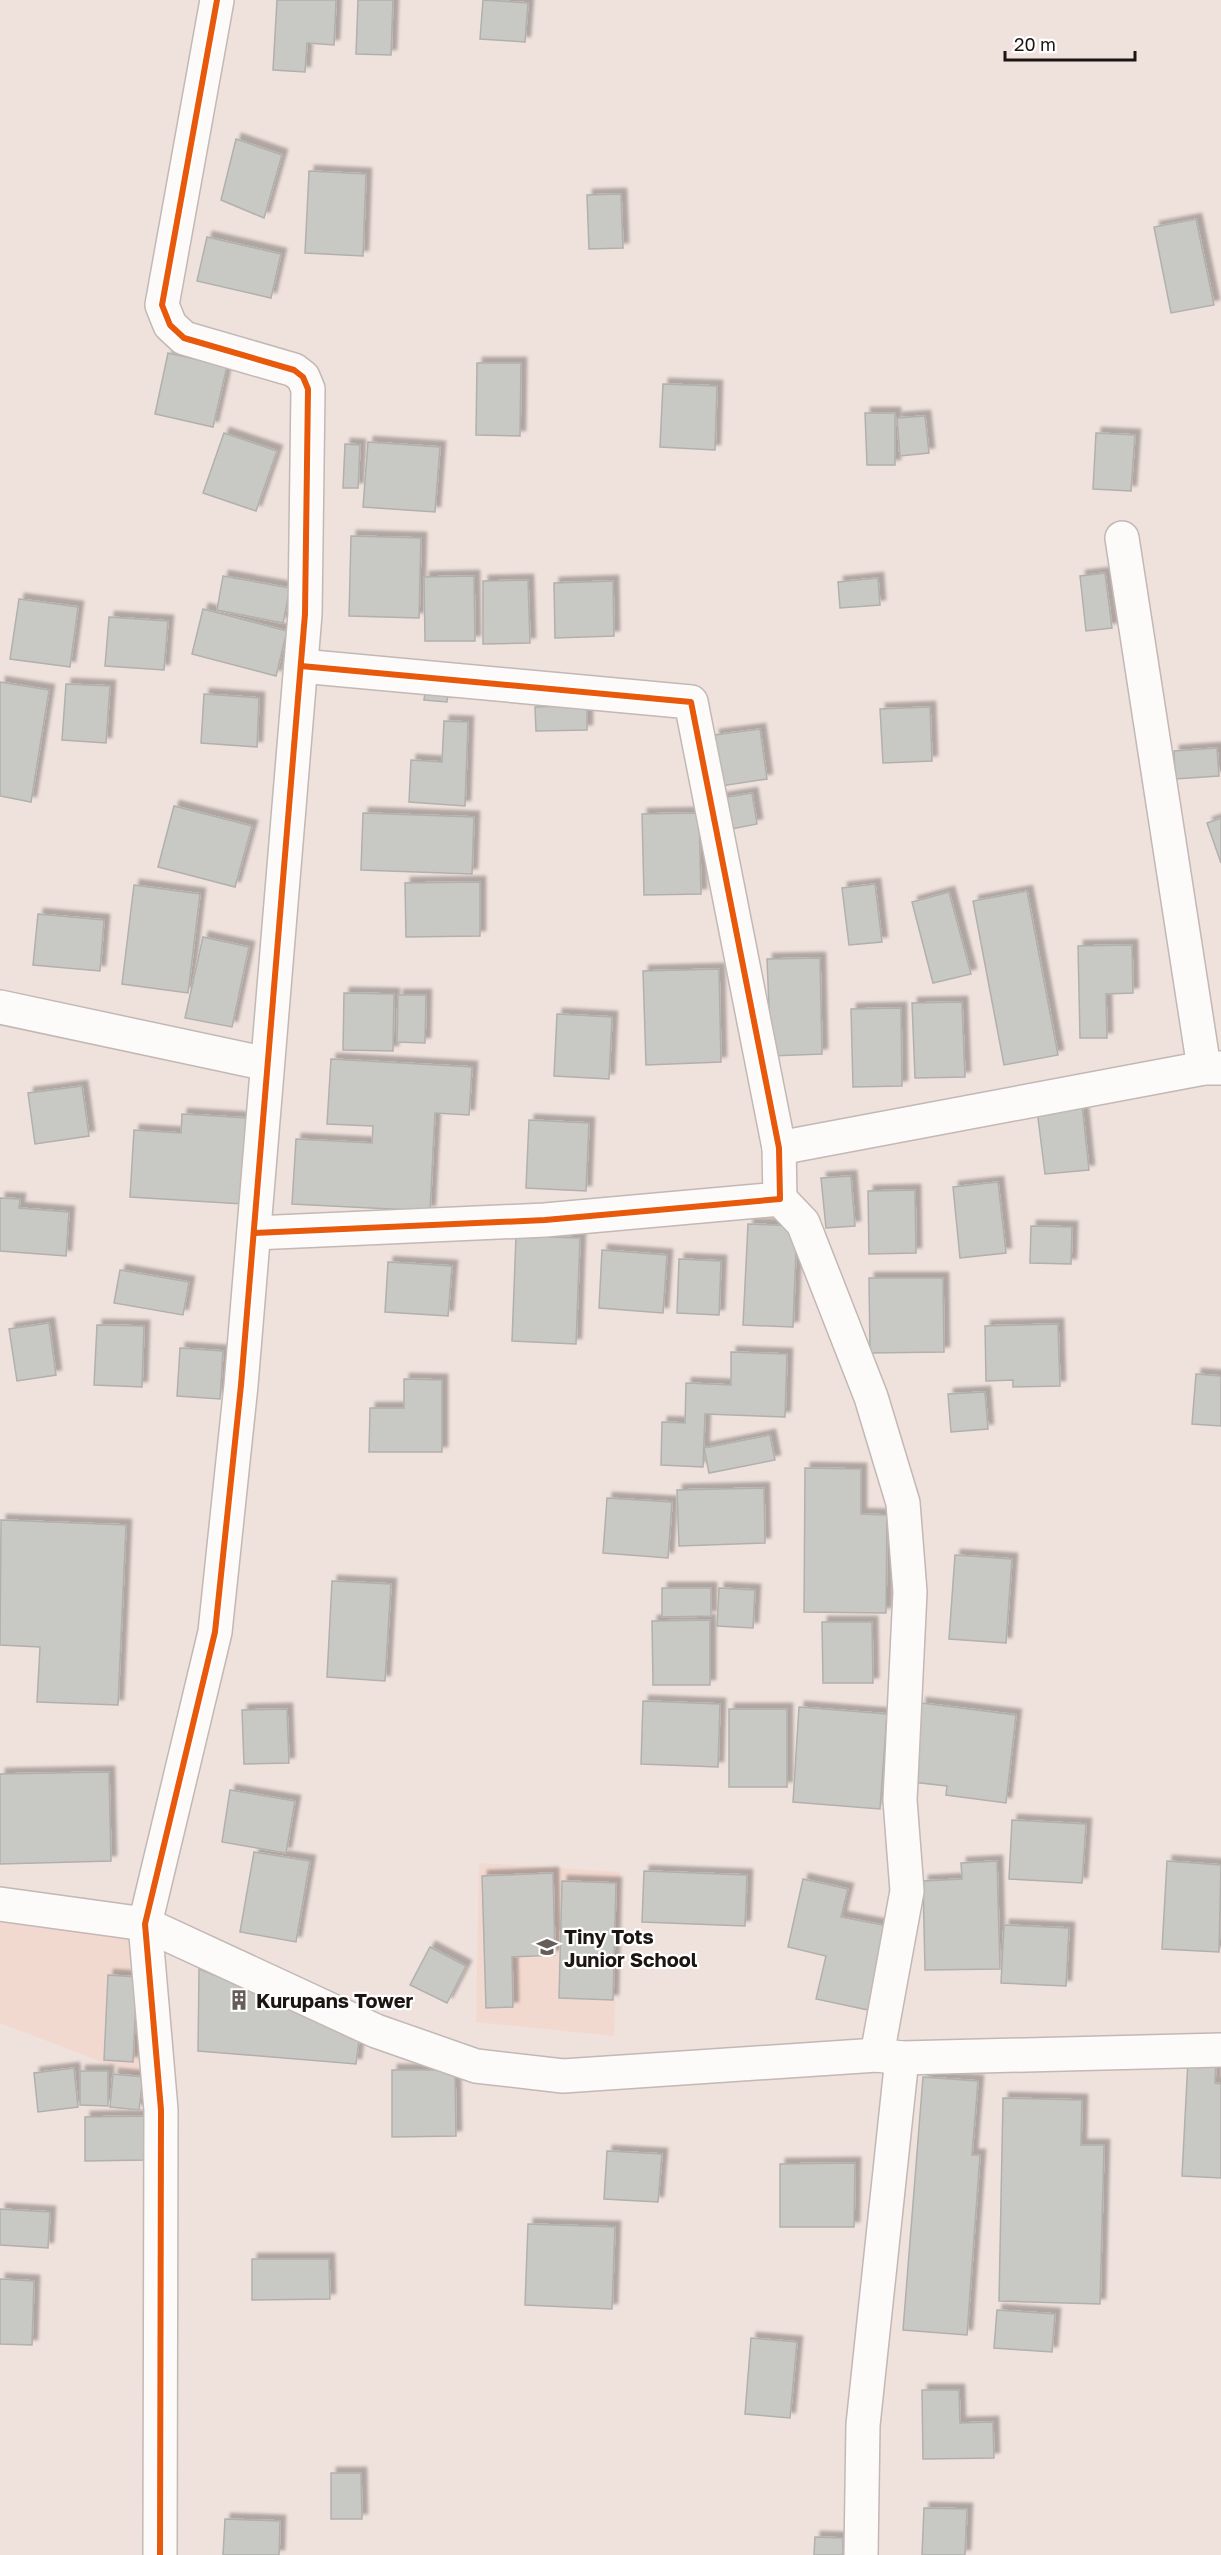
<svg xmlns="http://www.w3.org/2000/svg" width="1221" height="2555" viewBox="0 0 1221 2555" font-family="'Golos Text',sans-serif">
<style>
.built{fill:#f2d9d0}
.building{fill:#c8c8c5;stroke:#b1b0ad;stroke-width:1.5;filter:url(#shadow)}
.lines{fill:none;stroke-linecap:round;stroke-linejoin:round}
.minor-casing{stroke:#c2b8b4;stroke-width:36}
.minor{stroke:#fdfafa;stroke-width:33}
.cycleway-casing{stroke:#fff;stroke-width:10}
.cycleway{stroke:#e8590c;stroke-width:6}
.labels{text-anchor:middle;dominant-baseline:central;stroke-width:4.5;stroke-linejoin:round;paint-order:stroke}
.poi-label{font-size:20px;font-weight:bold;fill:#1d1512;stroke:#fff;text-anchor:start}
</style>
<defs>
<filter id="shadow"><feDropShadow dx="5.5" dy="-5.5" stdDeviation="1.5" flood-color="#0004"/></filter>
</defs>
<rect width="100%" height="100%" fill="#efe1dc"/>
<!-- built -->
<g class="built">
<path d="M479,1863L620,1872L614,2036L476,2022Z"/>
<path d="M0,1896L138,1911L155,2082L0,2023Z"/>
</g>
<!-- building -->
<g class="building">
<path d="M277,0H336L334,45L307,43L305,72L273,70Z"/>
<path d="M358,0H393L391,55L356,54Z"/>
<path d="M483,0L528,3L525,42L480,39Z"/>
<path d="M236,139L282,155L264,218L221,200Z"/>
<path d="M309,171L366,174L363,256L305,253Z"/>
<path d="M621,194L623,248L589,249L587,195Z"/>
<path d="M1196,219L1214,305L1171,313L1154,227Z"/>
<path d="M207,237L281,254L271,298L197,281Z"/>
<path d="M168,353L227,366L213,427L155,414Z"/>
<path d="M477,363H521L520,436L476,435Z"/>
<path d="M663,384L717,386L715,450L660,447Z"/>
<path d="M865,413H895V465H867Z"/>
<path d="M925,416L929,453L900,456L897,418Z"/>
<path d="M224,433L277,451L256,511L203,493Z"/>
<path d="M1096,433L1135,435L1131,491L1093,489Z"/>
<path d="M368,442L440,447L435,512L363,507Z"/>
<path d="M345,444L360,445L358,488H343Z"/>
<path d="M351,536L421,538L419,618L349,616Z"/>
<path d="M1105,573L1112,628L1086,631L1080,576Z"/>
<path d="M223,576L290,588L283,623L217,610Z"/>
<path d="M474,576L475,641H425L424,577Z"/>
<path d="M878,578L880,605L840,608L838,582Z"/>
<path d="M528,580L530,643L483,644V581Z"/>
<path d="M613,581L614,636L555,638L554,583Z"/>
<path d="M19,599L78,607L70,667L10,659Z"/>
<path d="M203,609L287,631L276,676L192,654Z"/>
<path d="M109,617L168,621L164,670L105,666Z"/>
<path d="M428,670L451,672L447,702L424,700Z"/>
<path d="M0,682L49,690L31,802L0,796Z"/>
<path d="M66,684L110,686L106,743L62,740Z"/>
<path d="M204,694L259,698L257,747L201,743Z"/>
<path d="M587,705V730L536,731L535,707Z"/>
<path d="M930,707L932,761L883,763L880,709Z"/>
<path d="M444,721L468,722L465,806L409,802L411,760L442,762Z"/>
<path d="M760,729L767,779L721,786L714,735Z"/>
<path d="M1217,748L1219,776L1175,779L1174,751Z"/>
<path d="M752,793L757,824L726,830L721,798Z"/>
<path d="M174,806L252,826L235,887L158,867Z"/>
<path d="M363,813L474,817L472,874L361,870Z"/>
<path d="M699,813L701,894L644,895L642,814Z"/>
<path d="M1221,818V863L1207,823Z"/>
<path d="M480,882V936L406,937L405,883Z"/>
<path d="M875,884L882,942L849,945L842,888Z"/>
<path d="M134,885L200,894L188,993L122,984Z"/>
<path d="M1027,891L1058,1055L1004,1065L973,901Z"/>
<path d="M949,892L971,974L933,983L912,902Z"/>
<path d="M38,914L104,920L100,971L33,965Z"/>
<path d="M203,937L249,947L232,1027L185,1018Z"/>
<path d="M1132,945L1133,993L1106,994L1107,1038H1080L1078,946Z"/>
<path d="M820,958L822,1054L771,1056L767,959Z"/>
<path d="M719,969L721,1062L646,1065L643,971Z"/>
<path d="M344,993L394,994L393,1051L343,1050Z"/>
<path d="M398,995H426L425,1043L397,1042Z"/>
<path d="M962,1002L965,1077L915,1078L912,1003Z"/>
<path d="M901,1008L902,1086L853,1087L851,1009Z"/>
<path d="M557,1014L612,1017L609,1079L554,1076Z"/>
<path d="M331,1059L472,1067L469,1115L435,1113L430,1211L292,1204L296,1139L372,1143L373,1126L327,1124Z"/>
<path d="M82,1086L89,1136L35,1144L28,1093Z"/>
<path d="M1081,1095L1089,1170L1045,1174L1037,1110Z"/>
<path d="M182,1114L248,1118L243,1204L130,1197L134,1130L181,1133Z"/>
<path d="M529,1120L589,1123L586,1191L526,1188Z"/>
<path d="M851,1176L855,1226L826,1228L821,1178Z"/>
<path d="M998,1182L1006,1253L960,1258L953,1187Z"/>
<path d="M915,1190L916,1253L869,1254L868,1191Z"/>
<path d="M0,1198L20,1199L19,1208L69,1212L66,1256L0,1251Z"/>
<path d="M748,1224L797,1226L793,1327L743,1325Z"/>
<path d="M1031,1226L1072,1227L1071,1264L1030,1263Z"/>
<path d="M516,1236L580,1238L576,1344L512,1341Z"/>
<path d="M602,1250L667,1255L663,1313L599,1308Z"/>
<path d="M679,1259L721,1261L719,1315L677,1313Z"/>
<path d="M388,1262L452,1266L448,1316L385,1312Z"/>
<path d="M120,1270L189,1282L183,1315L114,1303Z"/>
<path d="M869,1278H943L944,1352L870,1353Z"/>
<path d="M49,1323L56,1375L17,1381L9,1329Z"/>
<path d="M1058,1324L1060,1386L1013,1387V1380L986,1381L985,1326Z"/>
<path d="M97,1325L144,1326L142,1387L94,1385Z"/>
<path d="M180,1348L223,1351L220,1399L177,1396Z"/>
<path d="M731,1352L787,1354L785,1417L705,1414L703,1467L661,1465L662,1422L685,1423L686,1383L731,1385Z"/>
<path d="M1196,1374L1221,1376V1426L1192,1424Z"/>
<path d="M404,1379L442,1380V1452H369L370,1408H404Z"/>
<path d="M985,1392L988,1429L951,1432L948,1394Z"/>
<path d="M770,1435L775,1460L709,1473L704,1448Z"/>
<path d="M805,1468L861,1469V1514L887,1515L886,1613L804,1612Z"/>
<path d="M764,1488L765,1543L679,1546L677,1490Z"/>
<path d="M607,1498L672,1502L668,1558L603,1553Z"/>
<path d="M1,1520L126,1525L118,1705L37,1702L40,1647L0,1645Z"/>
<path d="M955,1555L1012,1559L1006,1643L949,1639Z"/>
<path d="M332,1581L391,1584L385,1681L327,1677Z"/>
<path d="M662,1588H711V1616L662,1617Z"/>
<path d="M719,1588L755,1590L753,1628L717,1626Z"/>
<path d="M710,1620V1685H653L652,1621Z"/>
<path d="M822,1622H872L873,1683H823Z"/>
<path d="M643,1701L720,1704L718,1767L641,1764Z"/>
<path d="M921,1703L1016,1715L1006,1803L946,1795L947,1786L912,1782Z"/>
<path d="M799,1707L887,1714L880,1809L793,1802Z"/>
<path d="M287,1709L289,1763L244,1764L242,1710Z"/>
<rect x="729" y="1709" width="58" height="78"/>
<path d="M109,1772L111,1861L0,1864V1774Z"/>
<path d="M230,1790L295,1801L286,1853L222,1842Z"/>
<path d="M1012,1820L1086,1824L1082,1883L1009,1879Z"/>
<path d="M254,1852L310,1861L296,1942L240,1932Z"/>
<path d="M997,1861L1000,1969L925,1970L923,1881L962,1879L961,1863Z"/>
<path d="M1167,1861L1221,1865L1219,1952L1162,1949Z"/>
<path d="M644,1871L747,1875L745,1926L642,1922Z"/>
<path d="M553,1873L555,1955L512,1957L513,2007L486,2008L482,1876Z"/>
<path d="M803,1879L848,1889L841,1917L893,1927L873,2011L816,1999L826,1956L788,1947Z"/>
<path d="M562,1881L616,1883L613,2000L559,1998Z"/>
<path d="M1004,1925L1069,1928L1066,1986L1001,1983Z"/>
<path d="M430,1947L466,1966L447,2003L410,1985Z"/>
<path d="M199,1969L360,2031L356,2064L198,2051Z"/>
<path d="M108,1975L137,1977L133,2062L104,2060Z"/>
<path d="M1188,2060L1216,2061L1215,2083L1221,2084V2178L1182,2176Z"/>
<path d="M74,2068L78,2107L38,2112L34,2073Z"/>
<path d="M392,2070H455L456,2136L392,2137Z"/>
<path d="M80,2071H108V2106L80,2105Z"/>
<path d="M113,2074L143,2077L139,2110L110,2107Z"/>
<path d="M923,2077L978,2081L972,2155H980L967,2335L903,2330Z"/>
<path d="M1003,2098L1082,2100L1081,2145H1104L1100,2304L999,2301Z"/>
<path d="M146,2116L147,2160L85,2161V2117Z"/>
<path d="M607,2151L662,2154L658,2202L604,2199Z"/>
<path d="M855,2163L854,2227H780V2164Z"/>
<path d="M0,2209L50,2212L48,2248L0,2245Z"/>
<path d="M528,2224L615,2227L612,2309L525,2305Z"/>
<path d="M252,2259H329L330,2299L252,2300Z"/>
<path d="M0,2279L34,2281L32,2345L0,2344Z"/>
<path d="M997,2310L1055,2314L1052,2352L994,2348Z"/>
<path d="M751,2338L797,2342L790,2418L745,2414Z"/>
<path d="M922,2390H959L960,2423L993,2422L994,2458L923,2459Z"/>
<path d="M331,2473H361L362,2519H331Z"/>
<path d="M924,2508L967,2509L965,2555H922Z"/>
<path d="M225,2519L280,2521L279,2555H223Z"/>
<path d="M815,2537L843,2538V2555H814Z"/>
</g>
<g class="lines">
<!-- minor casing -->
<g class="minor-casing">
<g id="minor">
<path d="M1122,538L1204,1068"/>
<path d="M0,1007L267,1064"/>
<path d="M779,1148L1204,1068H1221"/>
<path d="M780,1199L803,1223L871,1397L903,1503L910,1592L900,1800L907,1891L877,2055"/>
<path d="M254,1233L545,1220L780,1199L779,1148L691,702L301,666"/>
<path d="M0,1904L145,1924L376,2031L476,2066L563,2076L877,2055L902,2058L1221,2050"/>
<path d="M160,2555L161,2110L145,1924L215,1632L241,1385L305,614L308,389L303,377L294,370L184,338L170,325L162,305L217,0"/>
<path d="M861,2555L863,2425L902,2058"/>
</g>
</g>
<!-- minor -->
<use href="#minor" class="minor"/>
<!-- cycleway casing -->
<g class="cycleway-casing">
<g id="cycleway">
<path d="M254,1233L545,1220L780,1199L779,1148L691,702L301,666"/>
<path d="M160,2555L161,2110L145,1924L215,1632L241,1385L305,614L308,389L303,377L294,370L184,338L170,325L162,305L217,0"/>
</g>
</g>
<!-- cycleway -->
<use href="#cycleway" class="cycleway"/>
</g>
<!-- icons -->
<defs>
<g id="school-bare" transform="scale(1.62)"><path d="M0-5L7-2L0 1L-7-2ZM-4 1L0 2.5L4 1V4Q0 6-4 4Z" fill="#665c59" stroke="#fff" stroke-width="2.5" paint-order="stroke"/></g>
<g id="building-bare" transform="scale(1.62)"><path d="M-4-6H4V6H1V3H-1V6H-4ZM-2.5-4.3h1.7v1.8h-1.7ZM.8-4.3h1.7v1.8H.8ZM-2.5-1h1.7V.8h-1.7ZM.8-1h1.7V.8H.8Z" fill="#665c59" stroke="#fff" stroke-width="2.5" paint-order="stroke"/></g>
</defs>
<g fill-rule="evenodd">
<use href="#school-bare" x="547" y="1947"/>
<use href="#building-bare" x="239" y="2000"/>
</g>
<g class="labels">
<!-- poi labels -->
<g class="poi-label">
<text x="564" y="1936">Tiny Tots<tspan x="564" dy="23">Junior School</tspan></text>
<text x="256" y="2000">Kurupans Tower</text>
</g>
</g>
<!-- scale -->
<path d="M1005 51v9h130v-9" fill="none" stroke="#1d1512" stroke-width="3"/>
<text x="1014" y="51" font-size="18" fill="#1d1512" stroke="#ffffff" stroke-width="4.5" paint-order="stroke">20 m</text>
</svg>
